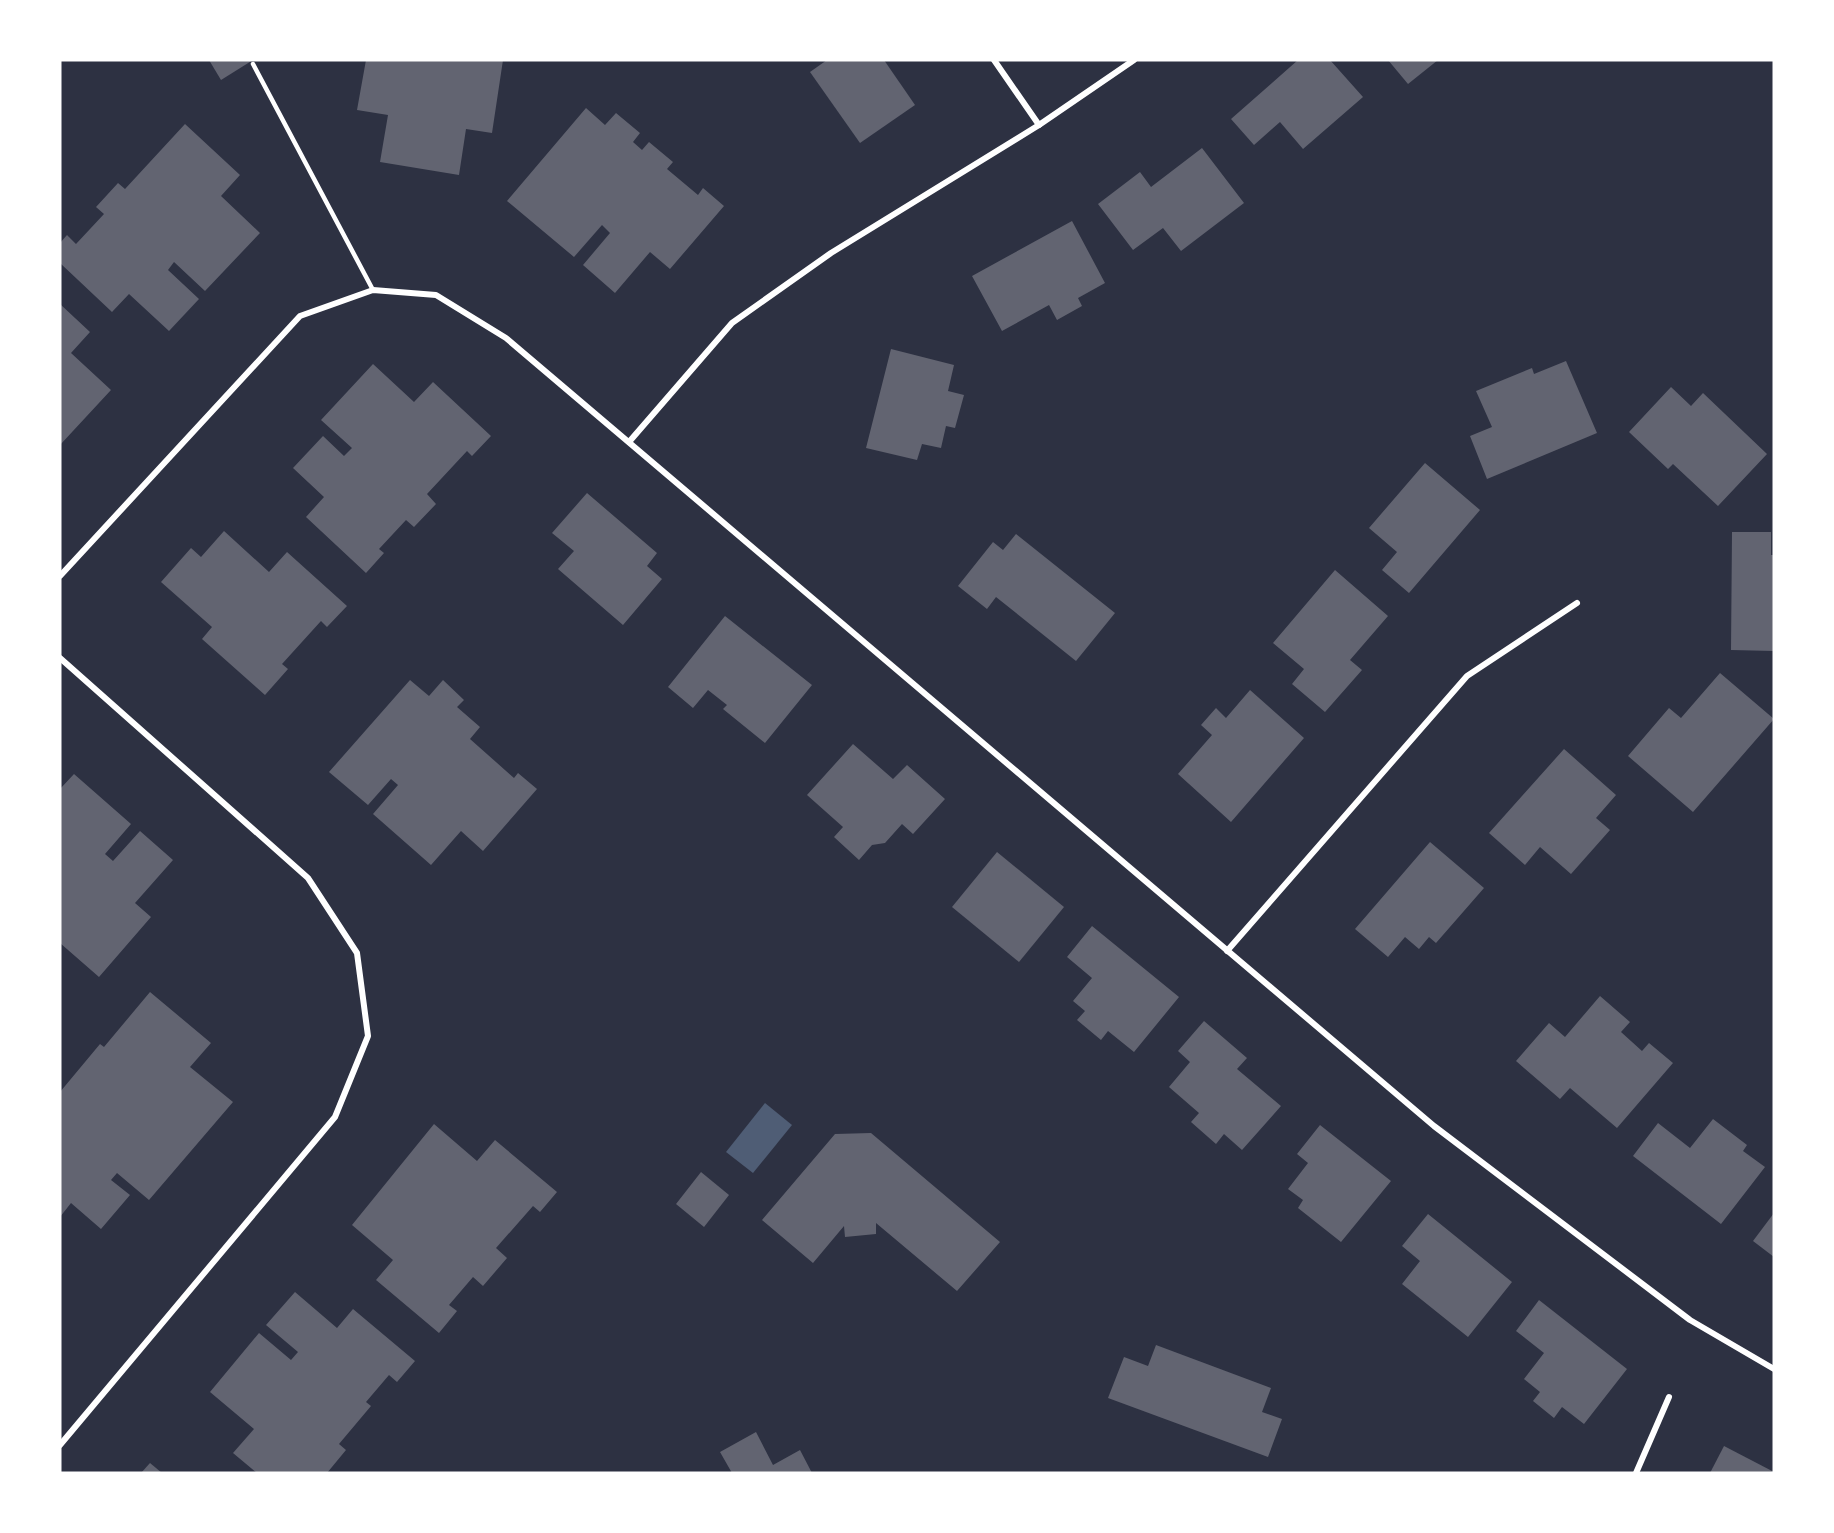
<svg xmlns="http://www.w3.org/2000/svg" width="1834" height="1533" viewBox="0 0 1834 1533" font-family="Poppins,sans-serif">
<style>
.water{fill:#4f5d75}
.building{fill:#626471}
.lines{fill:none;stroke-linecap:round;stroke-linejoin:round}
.service{stroke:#fff;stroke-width:4.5}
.minor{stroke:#fff;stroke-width:6}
</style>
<rect width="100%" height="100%" fill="#2d3142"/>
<!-- water -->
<path class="water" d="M765,1103L792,1125L753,1173L726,1152Z"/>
<!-- building -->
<g class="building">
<path d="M209,60H253L221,80Z"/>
<path d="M366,60H503L492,133L466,129L459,175L380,162L388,115L357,110Z"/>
<path d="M827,60H884L915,105L860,143L810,72Z"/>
<path d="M1298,60H1330L1363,97L1303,149L1280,122L1254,145L1231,119Z"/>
<path d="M1388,60H1438L1408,84Z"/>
<path d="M586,108L605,125L616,113L640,133L633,142L642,150L649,142L673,162L667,169L698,195L703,188L724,206L670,269L650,252L615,293L583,265L610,233L602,225L574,257L507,201Z"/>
<path d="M185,124L240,175L221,196L260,233L205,291L174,262L168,270L199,299L169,331L129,294L112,312L60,263V243L67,235L76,244L104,214L96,207L118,183L125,189Z"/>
<path d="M1202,148L1244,203L1181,251L1163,228L1133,250L1098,204L1140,172L1151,187Z"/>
<path d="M1072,221L1105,283L1078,298L1082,306L1057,320L1049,305L1002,331L972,276Z"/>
<path d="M60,304L90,332L71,353L111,390L60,445Z"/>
<path d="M891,349L954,365L948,391L964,395L955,428L946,426L941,448L922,444L917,460L866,448Z"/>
<path d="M1566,361L1597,433L1487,479L1470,436L1492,427L1476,391L1532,368L1534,374Z"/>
<path d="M373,364L414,402L433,382L491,436L472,456L467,451L427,494L436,504L414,527L406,520L379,549L384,553L366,573L306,517L324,497L293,468L323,436L344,456L352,448L321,420Z"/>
<path d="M1671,387L1691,406L1703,393L1767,454L1718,506L1673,464L1668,469L1629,432Z"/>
<path d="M1425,463L1480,510L1409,593L1382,570L1397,552L1369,528Z"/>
<path d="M587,493L657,553L647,566L662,579L623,625L558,569L574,551L552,533Z"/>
<path d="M224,531L269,572L287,552L347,606L327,627L321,621L282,664L288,669L265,695L202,639L212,627L161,582L191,548L201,557Z"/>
<path d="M1732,532H1771V555H1774V651L1731,650Z"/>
<path d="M1016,534L1115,613L1076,661L996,597L987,609L958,586L993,542L1003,550Z"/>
<path d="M1335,570L1388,616L1350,660L1362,670L1325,712L1292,684L1304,669L1273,643Z"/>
<path d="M725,616L812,685L765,743L723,709L727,705L708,690L693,708L668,687Z"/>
<path d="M1720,673L1774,719L1693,812L1628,756L1669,708L1681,718Z"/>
<path d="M410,680L429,696L443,680L464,700L457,707L480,727L470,739L514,778L518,773L537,789L483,851L461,831L431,865L373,814L398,785L391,779L368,805L329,772Z"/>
<path d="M1250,690L1304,738L1231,822L1178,774L1212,735L1201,725L1216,708L1226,718Z"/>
<path d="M853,744L893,779L907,765L945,799L913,834L902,824L885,843L872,845L859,860L834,837L843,827L807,795Z"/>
<path d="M1564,749L1616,795L1596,818L1610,830L1571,874L1540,847L1525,865L1489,833Z"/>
<path d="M74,774L131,824L105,854L113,861L140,831L173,860L135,903L151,917L99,977L60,943V789Z"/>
<path d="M1430,842L1484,888L1436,943L1429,937L1419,949L1405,937L1388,957L1355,929Z"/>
<path d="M997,852L1064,907L1019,962L952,907Z"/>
<path d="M1092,926L1179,997L1134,1052L1108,1031L1101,1040L1077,1020L1085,1011L1073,1001L1092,978L1067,957Z"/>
<path d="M150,992L211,1043L190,1067L233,1102L149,1200L117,1173L111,1180L130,1195L101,1229L71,1203L60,1217V1092L100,1044L104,1047Z"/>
<path d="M1600,996L1630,1022L1621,1032L1642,1051L1649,1043L1673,1063L1617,1128L1570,1088L1560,1099L1516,1061L1549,1023L1565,1037Z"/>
<path d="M1204,1021L1247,1058L1237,1069L1281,1106L1242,1150L1224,1134L1216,1144L1191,1122L1199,1113L1169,1087L1190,1062L1178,1051Z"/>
<path d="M1713,1119L1747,1145L1743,1151L1765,1167L1721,1224L1633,1156L1658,1123L1690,1148Z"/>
<path d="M434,1124L477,1161L495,1140L557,1192L540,1212L533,1206L496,1248L507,1258L483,1286L473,1277L449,1305L457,1311L439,1333L376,1280L393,1260L352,1225Z"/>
<path d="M1320,1125L1391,1181L1341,1242L1298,1208L1303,1200L1288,1189L1308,1163L1297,1154Z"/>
<path d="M871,1133L1000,1242L957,1291L876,1223V1234L845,1237L844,1226L813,1263L762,1220L835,1134Z"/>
<path d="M701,1172L729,1195L704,1227L676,1204Z"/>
<path d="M1774,1213V1257L1753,1241Z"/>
<path d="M1428,1214L1512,1282L1468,1337L1402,1284L1420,1261L1402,1246Z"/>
<path d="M295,1292L337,1328L353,1309L415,1361L397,1382L389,1375L366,1402L371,1406L339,1444L346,1450L327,1473H257L233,1453L254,1429L210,1392L259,1333L291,1360L298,1352L266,1325Z"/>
<path d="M1539,1300L1627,1369L1584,1424L1562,1407L1554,1418L1533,1401L1540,1392L1524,1379L1544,1353L1516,1331Z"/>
<path d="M1156,1345L1271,1388L1262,1412L1282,1419L1268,1457L1108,1398L1124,1357L1148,1366Z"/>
<path d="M756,1432L773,1465L800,1450L812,1473H732L720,1452Z"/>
<path d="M1724,1446L1774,1472V1473H1710Z"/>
<path d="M150,1463L162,1473H141Z"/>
</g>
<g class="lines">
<!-- service -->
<path class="service" d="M253,64L373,290"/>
<!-- minor -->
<g class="minor">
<path d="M994,60L1039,125"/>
<path d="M629,442L732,323L831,253L1039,125L1134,60"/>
<path d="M60,576L300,316L373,290L436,295L506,338L1434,1126L1690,1320L1774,1369"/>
<path d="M60,658L308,878L357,953L368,1036L335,1117L60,1445"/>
<path d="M1227,951L1467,676L1577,603"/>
<path d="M1636,1473L1669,1397"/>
</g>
</g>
<!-- border -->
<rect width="1834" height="1533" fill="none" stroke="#ffffff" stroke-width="123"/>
</svg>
